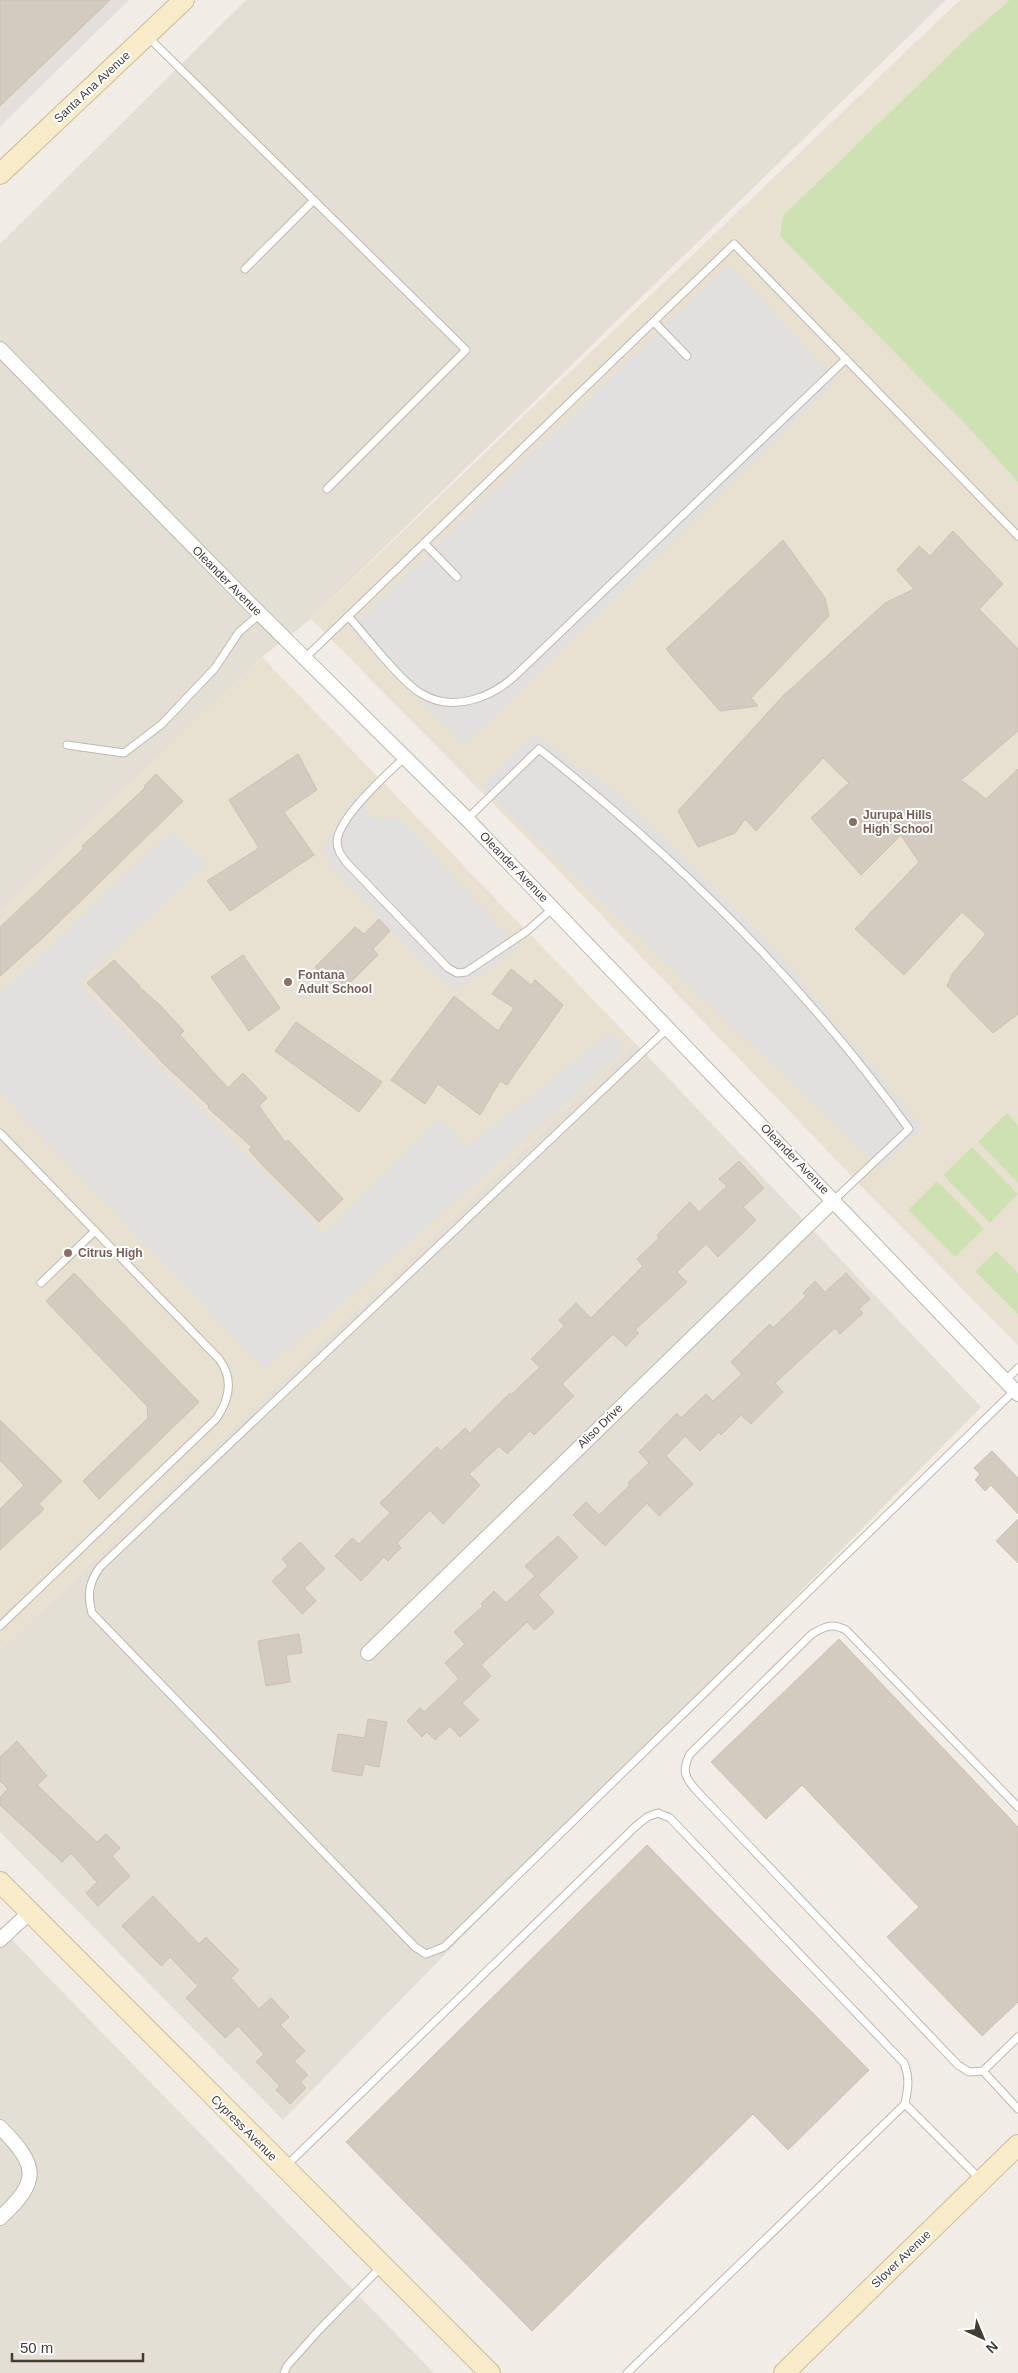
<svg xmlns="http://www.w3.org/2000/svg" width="1018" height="2373" viewBox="0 0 1018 2373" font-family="Helvetica,sans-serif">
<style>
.residential{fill:#e4dfd5}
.industrial{fill:#e3dfdb}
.education{fill:#e8e1d1}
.green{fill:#cee1b3}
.parking{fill:#e2e0de}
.building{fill:#d4cbc0;stroke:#cbc0b1}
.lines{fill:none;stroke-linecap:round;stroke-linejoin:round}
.lane-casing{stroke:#beb7ad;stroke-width:9}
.street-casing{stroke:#beb7ad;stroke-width:16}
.secondary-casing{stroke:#ccbd9a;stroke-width:22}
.lane{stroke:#fff;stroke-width:7}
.street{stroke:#fff;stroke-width:14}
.secondary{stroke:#f8ebc9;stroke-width:20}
.education-dot{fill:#8d6e63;stroke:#fff;stroke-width:2}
.labels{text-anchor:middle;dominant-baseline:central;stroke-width:4;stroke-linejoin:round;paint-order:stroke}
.street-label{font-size:12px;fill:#433d36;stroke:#fff}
.education-label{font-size:12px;font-weight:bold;fill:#785e54;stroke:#fff;text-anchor:start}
</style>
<rect width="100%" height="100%" fill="#f1ede6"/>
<!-- residential -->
<g class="residential">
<path d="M246,0H946L311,619L262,657L0,912V244Z"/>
<path d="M635,1043L981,1407L283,2120L0,1832V1650Z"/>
<path d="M0,1927L41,1970L434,2373H0Z"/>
</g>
<!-- industrial -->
<path class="industrial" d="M0,0H129L0,126Z"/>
<!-- education -->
<g class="education">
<path d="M960,0H1018V1345L866,1191L538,849L311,619Z"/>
<path d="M262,657L635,1043L0,1650V912Z"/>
</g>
<!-- green -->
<g class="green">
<path d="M1010,0H1018V482L969,428L780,236L783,216L975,30Z"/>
<path d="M1007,1113L1018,1125V1183L978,1142Z"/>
<path d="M972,1147L1018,1194L990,1223L943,1175Z"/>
<path d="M937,1181L984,1229L955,1257L908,1210Z"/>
<path d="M996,1251L1018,1273V1314L975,1271Z"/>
</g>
<!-- parking -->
<g class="parking">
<path d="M729,264L836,381L464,746L350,629Z"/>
<path d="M535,734L623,797L768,941L924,1128L881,1169L482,787Z"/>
<path d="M356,795L374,819L399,817L520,948L457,990L429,970L335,871L323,847Z"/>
<path d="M172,831L206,864L79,983L324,1234L439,1120L468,1147L611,1032L625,1049L293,1347L286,1350L265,1369L0,1093V994Z"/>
</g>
<!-- building -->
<g class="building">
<path d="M0,0H110L0,106Z"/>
<path d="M953,531L1003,584L979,609L1018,649V731L961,780L986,799L1018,769V1014L993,1033L947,986L953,973L986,934L962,912L904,975L855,929L919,862L901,835L861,875L811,818L849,783L823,758L756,831L745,819L735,833L698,847L678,811L781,698L885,603L914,589L897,570L919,546L930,556Z"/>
<path d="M783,540L825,598L829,616L751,698L758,706L720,711L666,649Z"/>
<path d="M298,754L317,790L284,812L314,855L230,911L207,881L259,848L229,800Z"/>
<path d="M156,774L183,801L45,936L0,976V927L84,848L82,846L145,788L144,786Z"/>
<path d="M379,919L390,931L373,949L378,955L339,994L327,980L338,966L323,976L315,967L355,927L364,934Z"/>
<path d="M243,955L280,1008L249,1031L211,977Z"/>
<path d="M114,960L140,986L139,987L160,1005L184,1031L180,1035L228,1088L243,1073L267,1098L259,1106L285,1142L288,1140L343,1199L319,1222L263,1166L249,1150L252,1147L208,1108L209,1106L166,1066L87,983Z"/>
<path d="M511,969L531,985L535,980L563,1005L507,1085L500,1081L480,1115L438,1084L425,1104L391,1080L454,996L498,1031L514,1008L492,994Z"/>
<path d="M296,1022L382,1082L359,1112L275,1051Z"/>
<path d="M739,1161L764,1188L743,1207L756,1220L718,1257L706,1244L677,1272L687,1282L635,1330L639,1333L626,1346L613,1334L562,1384L574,1396L534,1435L530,1431L507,1454L499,1446L469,1474L480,1485L443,1524L430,1510L397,1543L401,1548L388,1561L384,1557L361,1581L335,1556L352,1538L359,1544L390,1513L380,1503L437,1447L441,1451L465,1428L470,1433L510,1393L511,1395L540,1367L531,1359L564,1326L559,1320L576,1303L591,1318L643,1266L637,1259L659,1238L657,1235L690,1202L699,1212L727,1186L719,1179Z"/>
<path d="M74,1273L199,1402L99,1499L83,1481L148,1418L147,1406L46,1301Z"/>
<path d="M846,1273L870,1299L859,1309L863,1313L840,1334L835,1328L775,1383L783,1392L751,1424L741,1415L721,1435L719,1432L700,1451L685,1436L666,1456L693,1484L659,1516L647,1503L605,1546L573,1515L586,1502L599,1515L630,1485L628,1483L649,1463L639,1452L677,1413L681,1418L706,1394L713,1401L742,1374L731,1362L756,1337L770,1324L773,1328L806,1296L803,1293L815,1281L825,1292Z"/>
<path d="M0,1420L62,1481L39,1504L44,1509L0,1550V1509L24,1485L0,1460Z"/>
<path d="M992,1451L1018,1478V1514L991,1485L985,1491L975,1480L980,1474L974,1468Z"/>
<path d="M1018,1519V1563L996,1541Z"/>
<path d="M558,1536L578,1557L538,1595L554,1612L535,1630L527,1622L481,1665L491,1676L462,1703L479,1720L460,1737L450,1726L435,1740L427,1732L422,1737L407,1721L420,1708L424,1712L459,1679L445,1663L465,1644L454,1632L483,1606L481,1604L494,1591L506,1603L535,1576L525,1566Z"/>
<path d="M300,1542L325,1569L304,1588L316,1601L302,1614L272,1581L288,1566L282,1559Z"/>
<path d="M299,1634L302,1653L286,1655L290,1682L266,1686L258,1641Z"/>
<path d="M839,1639L1018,1827V2002L982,2036L887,1937L919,1907L802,1785L766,1819L711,1762Z"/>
<path d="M368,1719L387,1722L379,1767L364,1764L362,1776L332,1771L338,1734L365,1738Z"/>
<path d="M17,1741L47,1776L37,1785L97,1842L106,1834L120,1848L112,1856L130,1876L98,1906L86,1893L97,1882L71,1853L62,1862L0,1805V1797L8,1789L0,1781V1757Z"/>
<path d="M647,1845L869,2070L788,2150L753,2114L532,2331L346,2142Z"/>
<path d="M153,1896L199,1944L206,1937L239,1970L231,1978L259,2009L271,1998L289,2017L280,2025L305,2051L294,2061L308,2075L300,2082L306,2088L290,2104L276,2090L280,2086L256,2062L264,2054L238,2026L225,2038L186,1998L198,1986L170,1957L161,1966L122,1926Z"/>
</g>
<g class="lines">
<!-- lane casing -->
<g class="lane-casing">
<g id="lane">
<path d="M147,36L466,350L327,489"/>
<path d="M245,269L314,200"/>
<path d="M654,322L687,356"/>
<path d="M424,543L457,577"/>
<path d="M348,616C366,636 401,682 422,694C454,713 493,697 517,674L846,359"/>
<path d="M305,658L734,244L1018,536"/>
<path d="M67,745L124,753L162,724L215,668L239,632L260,614"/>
<path d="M405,757C387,774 339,817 337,841C337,850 341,855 346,862L448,968L457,973L466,972L527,931L553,908"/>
<path d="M467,819L539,749C677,858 806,986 909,1129L834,1200"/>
<path d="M668,1028L100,1567C89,1582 87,1595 92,1613L415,1947L426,1954L444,1947L1014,1391"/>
<path d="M0,1133L219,1359C234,1379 230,1399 216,1419L0,1626"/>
<path d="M41,1283L95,1231"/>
<path d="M1005,1381L1018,1368"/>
<path d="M1018,1807L846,1630C832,1623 825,1626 812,1634L690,1754C682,1770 684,1776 695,1789L958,2065L969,2072L983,2071L1018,2037"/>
<path d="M983,2071L1018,2109"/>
<path d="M905,2104L980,2179"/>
<path d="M286,2166L635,1827L647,1817L658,1813L670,1818L904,2063C910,2078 908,2088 905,2104L627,2373"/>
<path d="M284,2373L287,2366L319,2330L382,2266"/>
</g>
</g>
<!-- street casing -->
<g class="street-casing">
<g id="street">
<path d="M0,349L252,606L467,819L1018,1394"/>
<path d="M368,1653L834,1200"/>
<path d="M0,1940L29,1913"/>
<path d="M0,2127C38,2166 41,2180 0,2218"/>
</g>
</g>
<!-- secondary casing -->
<g class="secondary-casing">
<g id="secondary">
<path d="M0,174L184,0"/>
<path d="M0,1882L490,2373"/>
<path d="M784,2373L1018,2145"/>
</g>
</g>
<!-- lane -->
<use href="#lane" class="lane"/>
<!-- street -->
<use href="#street" class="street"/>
<!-- secondary -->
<use href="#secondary" class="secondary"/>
</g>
<!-- markers -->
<g class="education-dot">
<circle cx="853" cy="822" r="5"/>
<circle cx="288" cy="982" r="5"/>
<circle cx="68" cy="1253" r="5"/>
</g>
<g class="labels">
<!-- street labels -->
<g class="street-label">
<text transform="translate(92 87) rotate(-43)">Santa Ana Avenue</text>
<text transform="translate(227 581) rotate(45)">Oleander Avenue</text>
<text transform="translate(514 867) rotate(46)">Oleander Avenue</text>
<text transform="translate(795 1159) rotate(46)">Oleander Avenue</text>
<text transform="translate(600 1426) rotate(-44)">Aliso Drive</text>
<text transform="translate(244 2128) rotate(45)">Cypress Avenue</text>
<text transform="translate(901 2259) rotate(-44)">Slover Avenue</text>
</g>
<!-- education labels -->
<g class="education-label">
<text x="863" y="815">Jurupa Hills<tspan x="863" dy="14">High School</tspan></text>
<text x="298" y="975">Fontana<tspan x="298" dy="14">Adult School</tspan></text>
<text x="78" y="1253">Citrus High</text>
</g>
</g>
<!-- north arrow -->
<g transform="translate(983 2338) rotate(136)" stroke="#ffffff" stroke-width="4" paint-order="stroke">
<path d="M0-4L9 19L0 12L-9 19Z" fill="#433d36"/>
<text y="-8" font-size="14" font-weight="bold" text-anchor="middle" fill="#433d36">N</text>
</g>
<!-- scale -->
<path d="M12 2353v8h131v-8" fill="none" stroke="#433d36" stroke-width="2.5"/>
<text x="20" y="2353" font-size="15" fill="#433d36" stroke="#ffffff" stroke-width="4" paint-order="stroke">50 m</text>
</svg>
